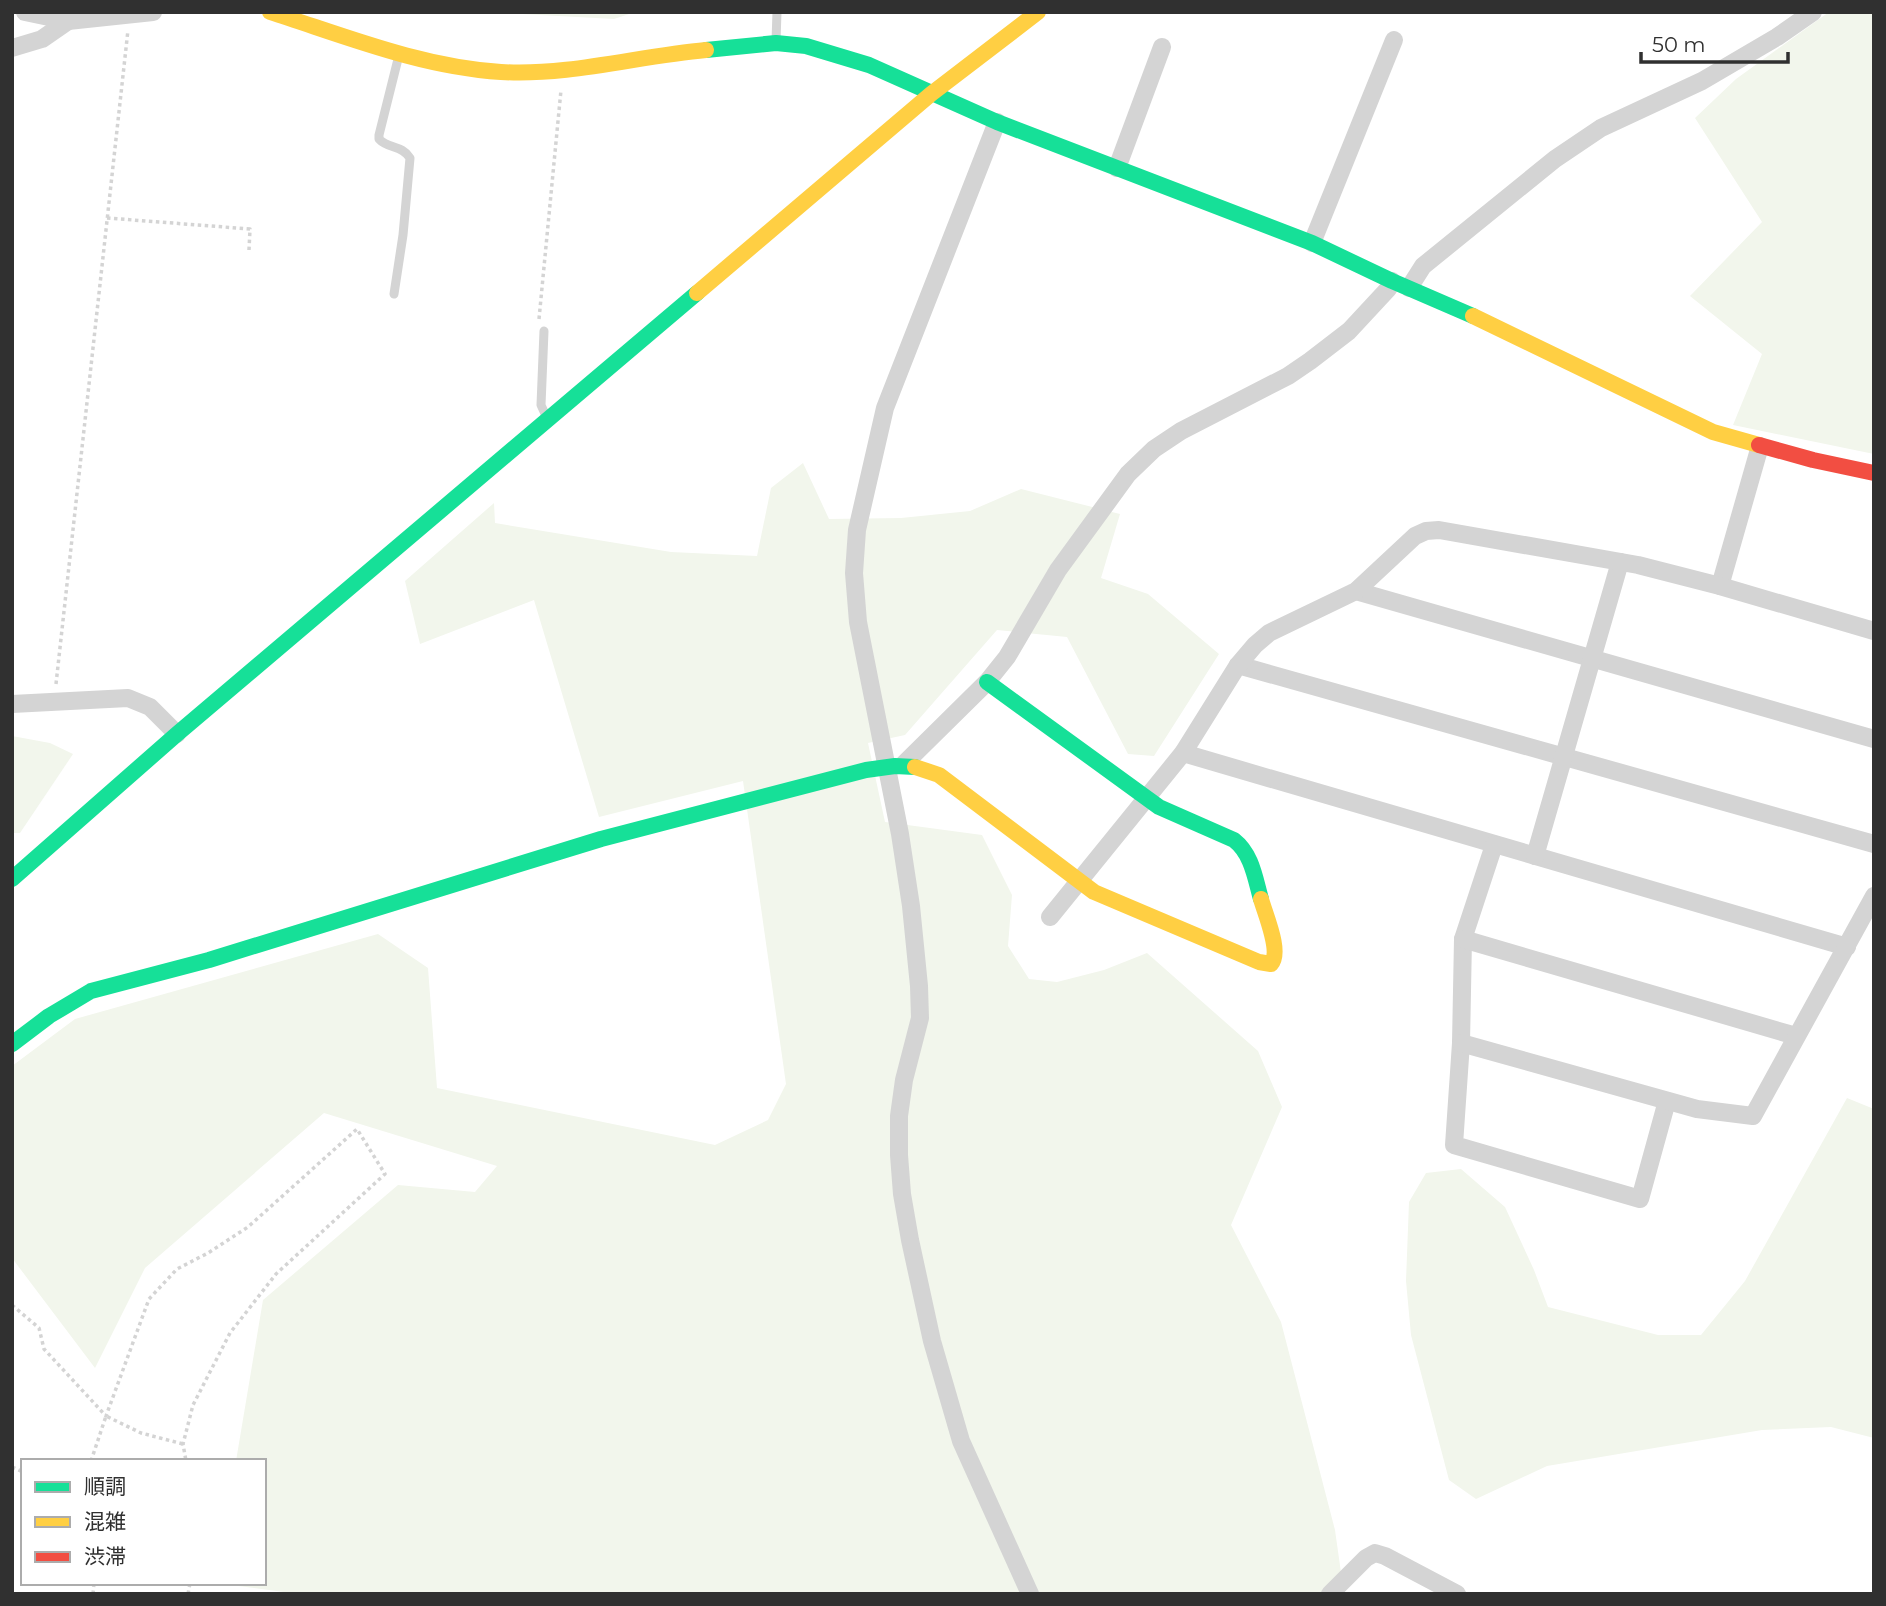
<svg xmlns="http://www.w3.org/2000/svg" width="1886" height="1606" viewBox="0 0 1886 1606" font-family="Montserrat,'Noto Sans JP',sans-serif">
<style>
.green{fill:#f2f6ec}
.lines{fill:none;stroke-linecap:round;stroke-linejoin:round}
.path{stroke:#d4d4d4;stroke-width:3.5;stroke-dasharray:3.5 3.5;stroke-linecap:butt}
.lane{stroke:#d4d4d4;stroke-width:9}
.street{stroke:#d4d4d4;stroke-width:18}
.fast{stroke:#16e098;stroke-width:16}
.slow{stroke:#ffcf43;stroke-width:16}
.jam{stroke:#f24e42;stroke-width:16}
</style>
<rect width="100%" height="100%" fill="#fff"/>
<!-- green -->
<g class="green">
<path d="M484,12H635L614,19Z"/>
<path d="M1829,12H1874V454L1733,425L1762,354L1690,296L1762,222L1695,118L1736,79Z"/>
<path d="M803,463L829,519L901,518L970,511L1021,489L1120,514L1101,578L1148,594L1219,654L1154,756L1128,754L1067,637L997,630L905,735L868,743L885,822L982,835L1012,895L1008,946L1029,979L1057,982L1104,970L1147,953L1258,1051L1282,1107L1231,1225L1281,1322L1335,1530L1344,1594H299L231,1585L264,1583V1461H236L263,1300L398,1185L475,1192L497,1166L324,1113L145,1268L95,1368L12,1258V1066L75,1019L378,934L428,968L437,1088L715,1145L768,1120L786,1084L743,781L599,817L534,600L420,644L405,581L494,503L495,523L671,552L757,556L771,488Z"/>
<path d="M12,736L50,743L73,754L20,833H12Z"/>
<path d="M1847,1098L1874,1109V1438L1831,1427L1762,1430L1547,1466L1476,1499L1449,1480L1411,1335L1406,1281L1409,1202L1426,1173L1461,1169L1505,1207L1534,1270L1548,1307L1658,1335H1701L1745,1281Z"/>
</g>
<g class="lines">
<!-- path -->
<g class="path">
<path d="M107,218L250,229L249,250"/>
<path d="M539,319L561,90"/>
<path d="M56,684L128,30"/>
<path d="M12,1305L39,1328L44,1349L106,1416L149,1299L177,1269L208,1253L248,1227L357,1129L385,1174L276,1274L230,1333L193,1405L183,1444L186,1461"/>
<path d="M91,1461L106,1416L141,1433L183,1444"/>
<path d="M12,1467L23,1472"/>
<path d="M93,1594L94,1583"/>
<path d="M188,1594L190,1583"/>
</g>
<!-- lane -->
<g class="lane">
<path d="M776,41L777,12"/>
<path d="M394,294L403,235L410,158C402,145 388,149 379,139V135L399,55"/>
<path d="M544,331L541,405L546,416"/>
</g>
<!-- street -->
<g class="street">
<path d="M25,12L68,21L153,12"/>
<path d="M12,48L42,39L68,21"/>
<path d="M997,122L885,408L857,530L854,573L858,622L900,834L911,906L919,986L920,1018L904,1080L899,1116V1155L902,1194L910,1240L932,1341L961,1441L1030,1594"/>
<path d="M1117,168L1162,47"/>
<path d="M1312,243L1394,40"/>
<path d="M1409,288L1423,266L1555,159L1601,128L1702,81L1777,37L1813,12"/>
<path d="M1720,586L1760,446"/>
<path d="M1356,591L1874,739"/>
<path d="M1238,665L1874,844"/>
<path d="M12,704L128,698L150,707L177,734"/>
<path d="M1183,753L1847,947"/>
<path d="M904,764L987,682L1007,657L1058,570L1128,474L1154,449L1181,431L1288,376L1310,361L1349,331L1388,289L1392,281"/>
<path d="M1494,845L1463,939L1461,1043L1454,1145L1640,1199L1667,1101"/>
<path d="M1535,856L1620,562"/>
<path d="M1050,917L1183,753L1238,665L1255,645L1269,633L1356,591L1415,536L1426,531L1439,530L1638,565L1720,586L1874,631"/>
<path d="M1463,939L1796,1036"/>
<path d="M1461,1043L1697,1109L1753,1116L1874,896"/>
<path d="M1330,1594L1366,1558L1375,1553L1385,1556L1457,1594"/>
</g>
<!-- fast -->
<g class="fast">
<path d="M706,50L776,43L806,46L869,65L997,122L1312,243L1392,281L1473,316"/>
<path d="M987,682L1159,807L1234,840C1252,854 1255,878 1261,899"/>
<path d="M12,879L177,734L697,293"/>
<path d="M12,1044L49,1016L91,991L209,960L601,839L866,770L895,766L915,767"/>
</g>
<!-- slow -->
<g class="slow">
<path d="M270,12C345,36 421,67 501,72C570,76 638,56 706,50"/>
<path d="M697,293L931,94L1038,12"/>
<path d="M1473,316L1713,432L1759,445"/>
<path d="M915,767L939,775L1094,892L1259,962L1271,964C1282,952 1265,914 1261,899"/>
</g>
<!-- jam -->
<path class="jam" d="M1759,445L1813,460L1874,473"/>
</g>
<!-- border -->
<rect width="1886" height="1606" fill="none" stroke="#303030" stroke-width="28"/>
<!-- legend -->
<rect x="21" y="1459" width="245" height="126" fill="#ffffff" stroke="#acacac" stroke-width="2"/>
<rect x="35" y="1482" width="35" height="10" fill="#16e098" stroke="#acacac" stroke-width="2"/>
<text x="84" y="1494" font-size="21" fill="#303030">順調</text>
<rect x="35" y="1517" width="35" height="10" fill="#ffcf43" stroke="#acacac" stroke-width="2"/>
<text x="84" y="1529" font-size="21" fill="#303030">混雑</text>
<rect x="35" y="1552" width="35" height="10" fill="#f24e42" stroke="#acacac" stroke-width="2"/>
<text x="84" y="1564" font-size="21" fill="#303030">渋滞</text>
<!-- scale -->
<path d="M1641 52v10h147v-10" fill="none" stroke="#303030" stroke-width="3.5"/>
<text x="1652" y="52" font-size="21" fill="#303030" stroke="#ffffff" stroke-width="5" paint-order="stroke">50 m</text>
</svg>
